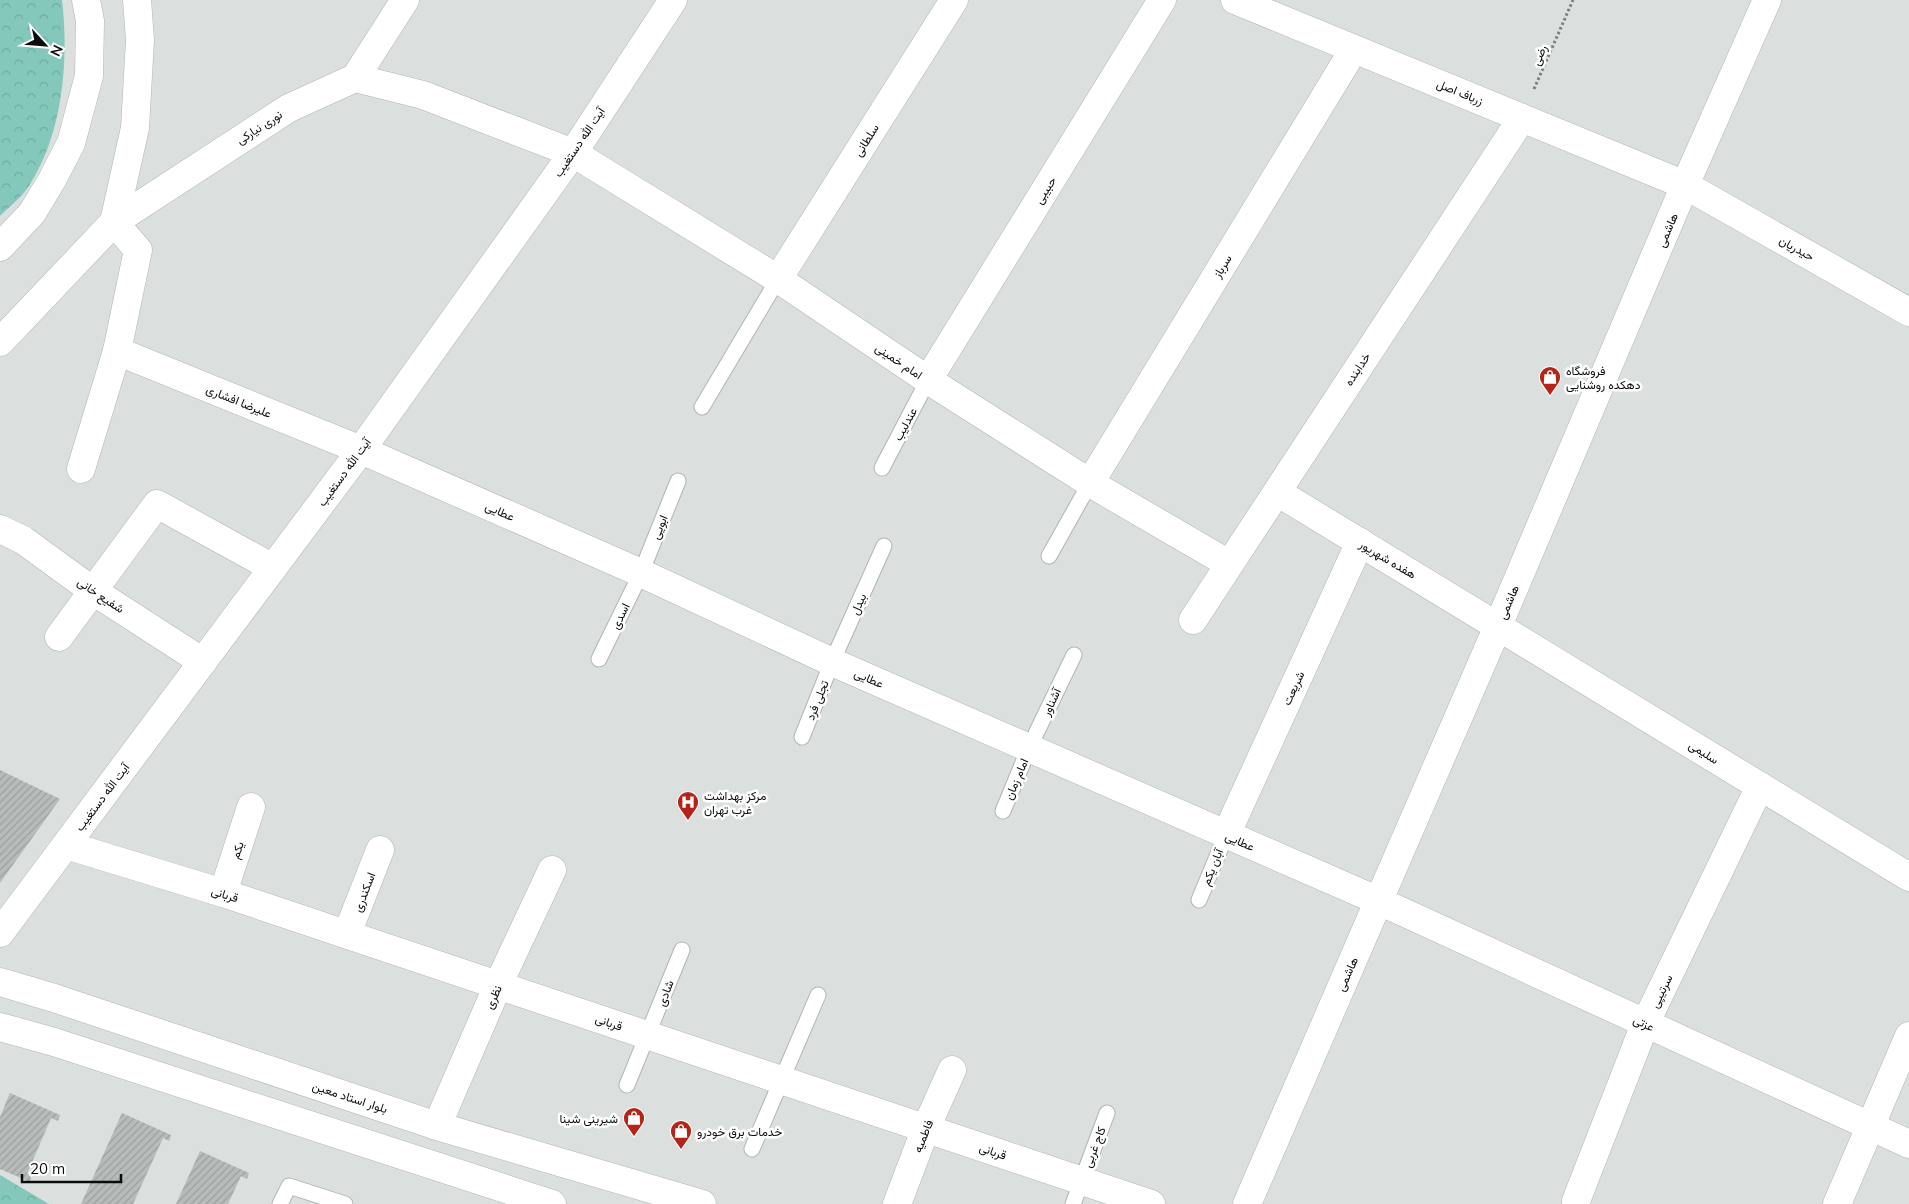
<svg xmlns="http://www.w3.org/2000/svg" width="1909" height="1204" viewBox="0 0 1909 1204" font-family="Mulish,Vazirmatn,sans-serif">
<style>
.park{fill:url(#park-crowns)}
.building{fill:url(#building-hatch)}
.lines{fill:none;stroke-linecap:round;stroke-linejoin:round}
.service-casing{stroke:#b0b5b3;stroke-width:17}
.minor-casing{stroke:#b0b5b3;stroke-width:29}
.tertiary-casing{stroke:#b0b5b3;stroke-width:29}
.secondary-casing{stroke:#b0b5b3;stroke-width:29}
.path{stroke:#7b7f7e;stroke-width:3;stroke-dasharray:2.5 2.5;stroke-linecap:butt}
.service{stroke:#fff;stroke-width:15}
.minor{stroke:#fff;stroke-width:28}
.tertiary{stroke:#fff;stroke-width:28}
.secondary{stroke:#fff;stroke-width:28}
.labels{text-anchor:middle;dominant-baseline:central;stroke-width:5;stroke-linejoin:round;paint-order:stroke}
.street-label{font-size:12px;fill:#0a0c0b;stroke:#fff}
.poi-label{font-size:12px;fill:#0a0c0b;stroke:#fff;text-anchor:start}
</style>
<defs>
<pattern id="park-crowns" width="20" height="18" patternUnits="userSpaceOnUse" patternTransform="scale(1.25)"><rect width="20" height="18" fill="#83c8ba"/><path d="M2 6a3 3 0 1 1 6 0M12 15a3 3 0 1 1 6 0" fill="none" stroke="#70ab9f"/></pattern>
<pattern id="building-hatch" width="6" height="6" patternUnits="userSpaceOnUse" patternTransform="scale(1.25)"><rect width="6" height="6" fill="#b7bbba"/><path d="M-1 1l2-2M0 6l6-6M5 7l2-2" fill="none" stroke="#9ca09f"/></pattern>
</defs>
<rect width="100%" height="100%" fill="#dbe0df"/>
<!-- park -->
<g class="park">
<path d="M0,0H62C69,61 63,133 29,186C22,197 9,207 0,216Z"/>
<path d="M0,1175L49,1204H0Z"/>
</g>
<!-- building -->
<g class="building">
<path d="M0,770L60,799L0,883Z"/>
<path d="M10,1093L60,1115L58,1121L51,1118L27,1174L32,1176L30,1182L0,1169V1117Z"/>
<path d="M122,1113L171,1135L169,1141L163,1138L133,1204H81Z"/>
<path d="M200,1151L249,1173L247,1179L241,1176L228,1204H176Z"/>
</g>
<g class="lines">
<!-- service casing -->
<g class="service-casing">
<g id="service">
<path d="M702,407L778,279"/>
<path d="M882,468L928,380"/>
<path d="M1049,556L1090,483"/>
<path d="M599,659L641,573L678,481"/>
<path d="M802,737L832,662L884,546"/>
<path d="M1003,811L1029,748L1074,655"/>
<path d="M1199,900L1226,835"/>
<path d="M627,1085L682,950"/>
<path d="M752,1149L818,995"/>
<path d="M280,1204L289,1186L345,1204"/>
<path d="M1073,1204L1107,1113"/>
</g>
</g>
<!-- minor casing -->
<g class="minor-casing">
<g id="minor">
<path d="M1235,0L1685,185L1909,312"/>
<path d="M355,78L405,0"/>
<path d="M778,279L954,0"/>
<path d="M0,342L114,222L289,108L355,78L423,95L573,153L778,279L928,380L1090,483L1229,564"/>
<path d="M117,351L361,450L641,573L832,662L1379,901L1909,1144"/>
<path d="M928,380L1162,0"/>
<path d="M81,469L117,351L138,250L114,222L135,128L140,40L137,0"/>
<path d="M1090,483L1354,49"/>
<path d="M1277,492L1909,877"/>
<path d="M0,529L23,540L93,591L203,662"/>
<path d="M1193,620L1522,118"/>
<path d="M59,637L157,504L273,568"/>
<path d="M1226,835L1360,542"/>
<path d="M66,845L223,893L1151,1204"/>
<path d="M223,893L251,807"/>
<path d="M347,934L380,850"/>
<path d="M437,1126L498,985L552,870"/>
<path d="M1576,1201L1645,1024L1760,786"/>
<path d="M897,1204L926,1128L952,1070"/>
<path d="M1837,1204L1909,1036"/>
</g>
</g>
<!-- tertiary casing -->
<g class="tertiary-casing">
<path id="tertiary" d="M0,933L361,450L573,153L673,0"/>
</g>
<!-- secondary casing -->
<g class="secondary-casing">
<g id="secondary">
<path d="M0,247L32,213L52,180L71,143L89,76L90,21L86,0"/>
<path d="M0,982L54,998L437,1126L702,1204"/>
<path d="M0,1027L54,1042L552,1204"/>
<path d="M1247,1204L1498,626L1685,185L1767,0"/>
</g>
</g>
<!-- path -->
<path class="path" d="M1534,89L1573,0"/>
<!-- service -->
<use href="#service" class="service"/>
<!-- minor -->
<use href="#minor" class="minor"/>
<!-- tertiary -->
<use href="#tertiary" class="tertiary"/>
<!-- secondary -->
<use href="#secondary" class="secondary"/>
</g>
<!-- icons -->
<defs>
<g id="shop-pin" transform="scale(1.125)"><path d="M0 17L-7.5 6A9.5 9.5 0 1 1 7.5 6Z" fill="#b32518" stroke="#fff"/><path d="M-5-2.5h2.3a2.7 3.5 0 0 1 5.4 0H5L5.5 6h-11ZM-1.5-2.5h3a1.5 2.3 0 0 0-3 0Z" fill="#fff"/></g>
<g id="hospital-pin" transform="scale(1.125)"><path d="M0 17L-7.5 6A9.5 9.5 0 1 1 7.5 6Z" fill="#b32518" stroke="#fff"/><path d="M-5-5h3v3.5h4V-5h3V5h-3V1.5h-4V5h-3Z" fill="#fff"/></g>
</defs>
<g fill-rule="evenodd">
<use href="#shop-pin" x="1550" y="377"/>
<use href="#hospital-pin" x="688" y="802"/>
<use href="#shop-pin" x="634" y="1118"/>
<use href="#shop-pin" x="681" y="1131"/>
</g>
<g class="labels">
<!-- street labels -->
<g class="street-label">
<text transform="translate(1539 55) rotate(-67)">رضی</text>
<text transform="translate(1460 92) rotate(22)">زرباف اصل</text>
<text transform="translate(259 127) rotate(-33)">نوری نیارکی</text>
<text transform="translate(866 140) rotate(-58)">سلطانی</text>
<text transform="translate(579 142) rotate(-56)">آیت الله دستغیب</text>
<text transform="translate(1045 190) rotate(-58)">حبیبی</text>
<text transform="translate(1667 230) rotate(-67)">هاشمی</text>
<text transform="translate(1797 248) rotate(29)">حیدریان</text>
<text transform="translate(1222 266) rotate(-59)">سرباز</text>
<text transform="translate(899 361) rotate(34)">امام خمینی</text>
<text transform="translate(1357 369) rotate(-57)">خدابنده</text>
<text transform="translate(239 401) rotate(22)">علیرضا افشاری</text>
<text transform="translate(905 424) rotate(-62)">عندلیب</text>
<text transform="translate(344 472) rotate(-54)">آیت الله دستغیب</text>
<text transform="translate(500 511) rotate(24)">عطایی</text>
<text transform="translate(659 527) rotate(-68)">ابویی</text>
<text transform="translate(1388 559) rotate(31)">هفده شهریور</text>
<text transform="translate(101 595) rotate(34)">شفیع خانی</text>
<text transform="translate(1508 602) rotate(-67)">هاشمی</text>
<text transform="translate(858 604) rotate(-66)">بیدل</text>
<text transform="translate(620 616) rotate(-64)">اسدی</text>
<text transform="translate(869 678) rotate(24)">عطایی</text>
<text transform="translate(1293 688) rotate(-65)">شریعت</text>
<text transform="translate(817 700) rotate(-68)">تجلی فرد</text>
<text transform="translate(1051 702) rotate(-65)">آشناور</text>
<text transform="translate(1704 752) rotate(32)">سلیمی</text>
<text transform="translate(1016 779) rotate(-67)">امام زمان</text>
<text transform="translate(102 797) rotate(-53)">آیت الله دستغیب</text>
<text transform="translate(1240 841) rotate(24)">عطایی</text>
<text transform="translate(237 850) rotate(-72)">یکم</text>
<text transform="translate(1212 867) rotate(-68)">آبان یکم</text>
<text transform="translate(364 892) rotate(-69)">اسکندری</text>
<text transform="translate(225 894) rotate(18)">قربانی</text>
<text transform="translate(1347 974) rotate(-66)">هاشمی</text>
<text transform="translate(1661 991) rotate(-64)">سرتیپی</text>
<text transform="translate(665 993) rotate(-69)">شادی</text>
<text transform="translate(493 997) rotate(-66)">نظری</text>
<text transform="translate(609 1022) rotate(19)">قربانی</text>
<text transform="translate(1644 1023) rotate(25)">عزتی</text>
<text transform="translate(350 1097) rotate(18)">بلوار استاد معین</text>
<text transform="translate(923 1136) rotate(-68)">فاطمیه</text>
<text transform="translate(1094 1147) rotate(-69)">کاج غربی</text>
<text transform="translate(993 1151) rotate(19)">قربانی</text>
</g>
<!-- poi labels -->
<g class="poi-label">
<text x="1566" y="370">فروشگاه<tspan x="1566" dy="14">دهکده روشنایی</tspan></text>
<text x="704" y="795">مرکز بهداشت<tspan x="704" dy="14">غرب تهران</tspan></text>
<text x="618" y="1118" text-anchor="end">شیرینی شینا</text>
<text x="697" y="1131">خدمات برق خودرو</text>
</g>
</g>
<!-- north arrow -->
<g transform="translate(45 45) rotate(116)" stroke="#ffffff" stroke-width="4" paint-order="stroke">
<path d="M0-4L9 19L0 12L-9 19Z" fill="#0a0c0b"/>
<text y="-8" font-size="14" font-weight="bold" text-anchor="middle" fill="#0a0c0b">N</text>
</g>
<!-- scale -->
<path d="M22 1174v8h99v-8" fill="none" stroke="#0a0c0b" stroke-width="2.5"/>
<text x="30" y="1174" font-size="15" fill="#0a0c0b" stroke="#ffffff" stroke-width="4" paint-order="stroke">20 m</text>
</svg>
